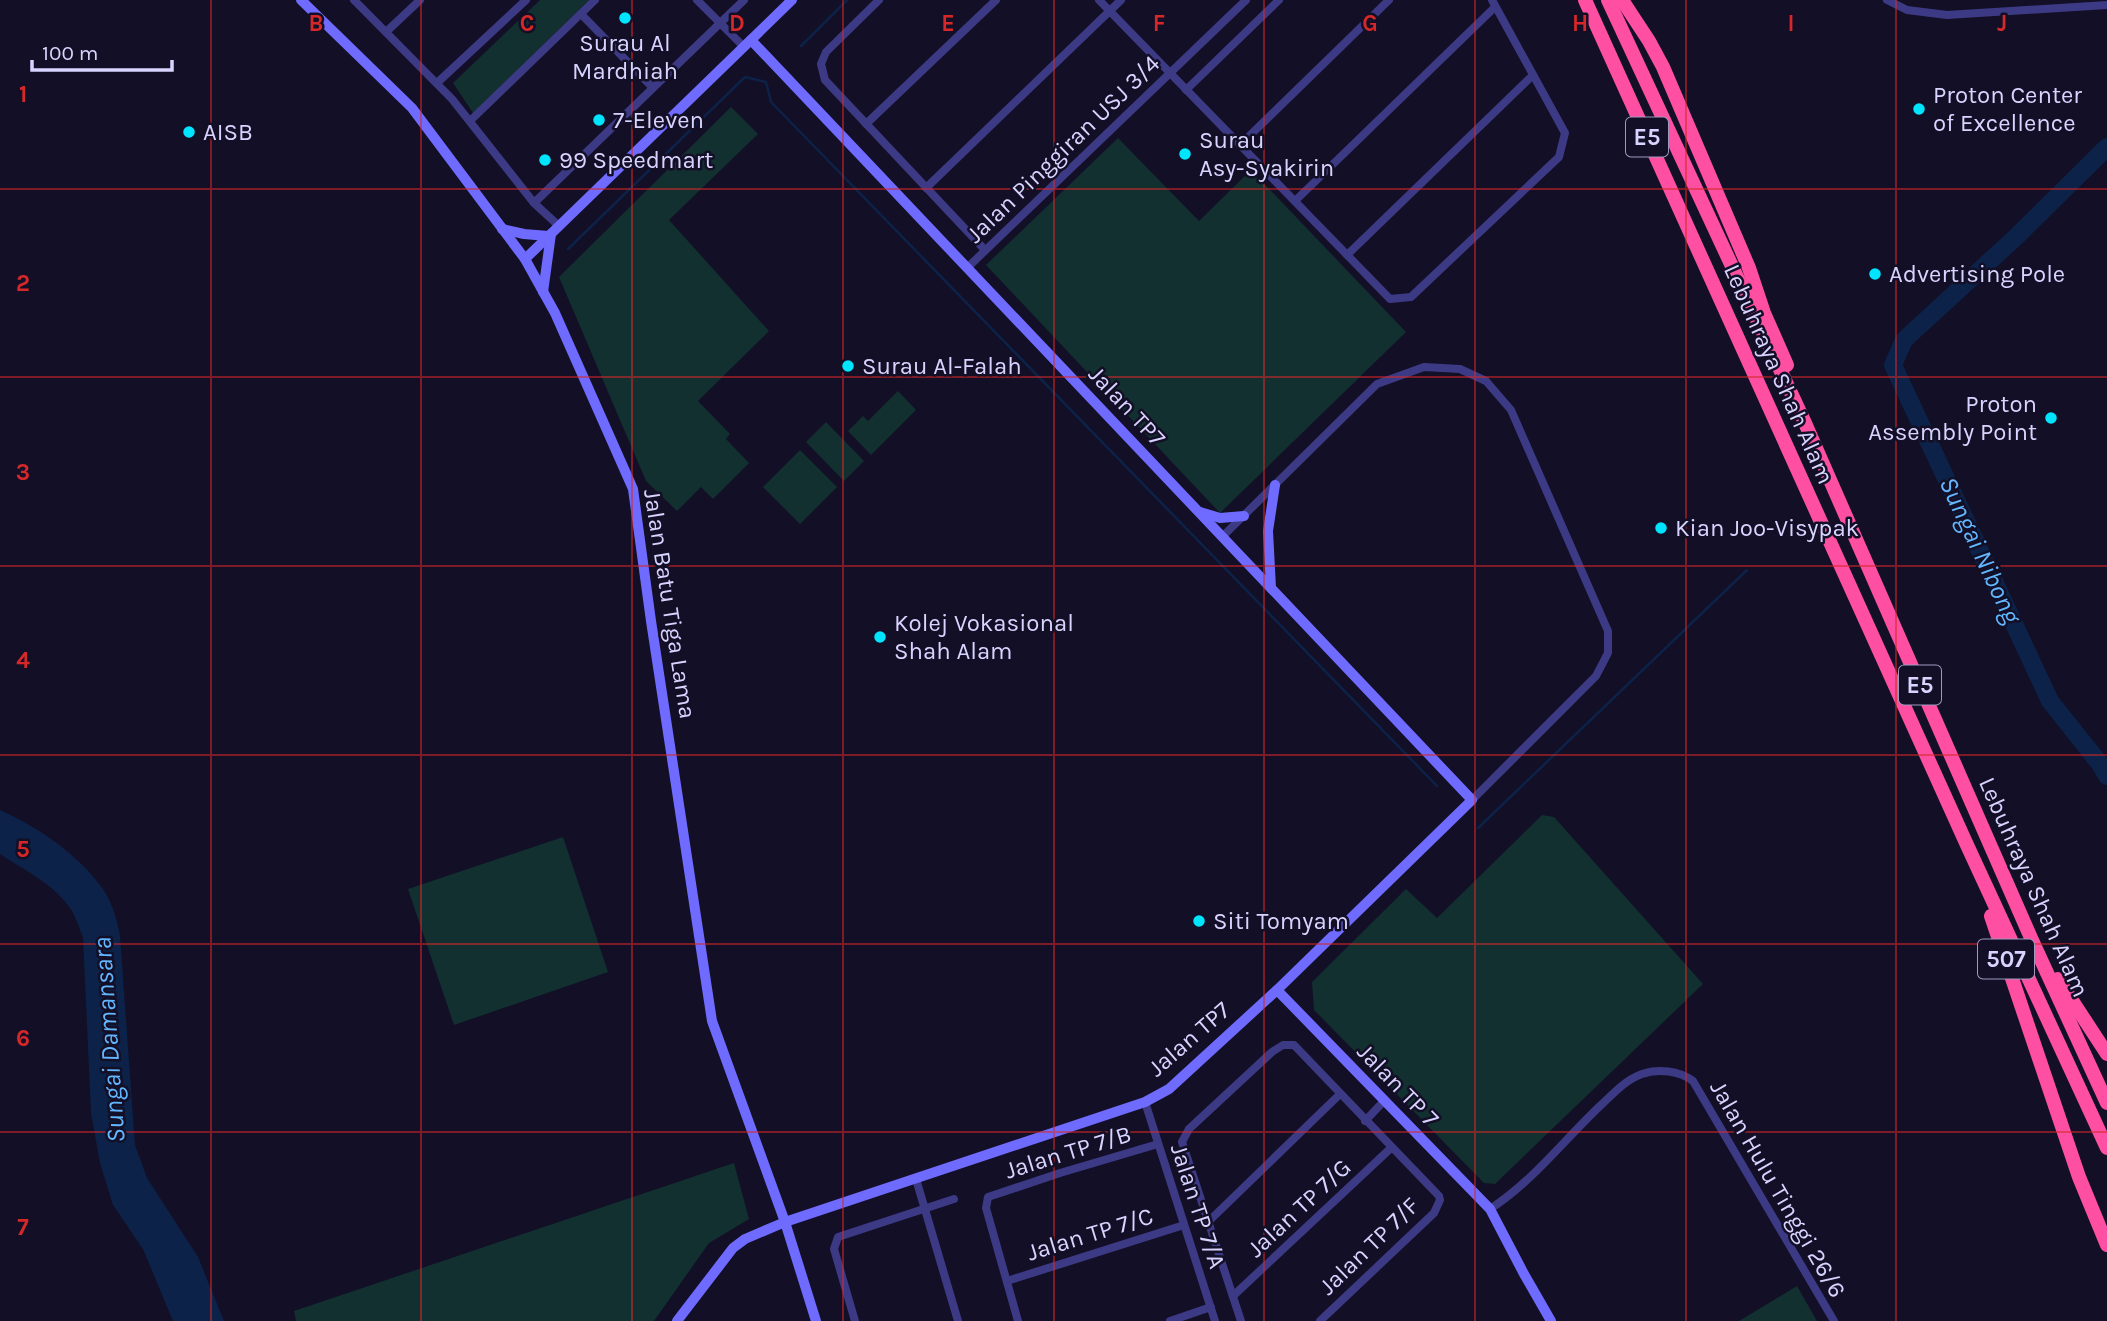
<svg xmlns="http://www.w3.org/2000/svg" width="2107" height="1321" viewBox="0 0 2107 1321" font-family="Karla,sans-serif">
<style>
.green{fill:#12302f}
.water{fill:#0c2248}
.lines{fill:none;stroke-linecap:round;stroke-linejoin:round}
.stream{stroke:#0c2248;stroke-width:2.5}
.river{stroke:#0c2248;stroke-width:18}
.street{stroke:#3d3a85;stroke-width:8}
.secondary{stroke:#6f6bff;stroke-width:10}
.highway{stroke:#ff4fa3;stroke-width:14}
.grid{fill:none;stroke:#d62828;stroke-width:2;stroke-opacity:0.55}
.poi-dot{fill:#00e5ff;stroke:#130f26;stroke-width:2.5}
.labels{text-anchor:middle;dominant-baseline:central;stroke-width:5;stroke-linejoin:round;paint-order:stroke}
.shield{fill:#130f26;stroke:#9e99be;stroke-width:2}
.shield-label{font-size:23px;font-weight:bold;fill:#d9d4ff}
.poi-label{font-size:24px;fill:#d9d4ff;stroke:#130f26;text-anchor:start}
.street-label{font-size:24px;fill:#d9d4ff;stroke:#130f26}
.water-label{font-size:26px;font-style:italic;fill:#62b6ff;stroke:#130f26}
.grid-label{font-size:23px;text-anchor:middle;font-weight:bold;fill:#d62828;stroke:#130f26;stroke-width:5;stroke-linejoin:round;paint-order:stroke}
</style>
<rect width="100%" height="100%" fill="#130f26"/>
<!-- green -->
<g class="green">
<path d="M540,0H589L473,113L453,83Z"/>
<path d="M731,107L758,134L669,220L769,331L698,401L730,434L726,439L749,463L713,499L701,487L677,511L646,481L559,277Z"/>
<path d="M1118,138L1199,221L1251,170L1406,332L1220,513L986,265Z"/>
<path d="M898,391L916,410L871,455L848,431L863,416L868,421Z"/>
<path d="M826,422L864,461L844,481L806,442Z"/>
<path d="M800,450L837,487L800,524L763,487Z"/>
<path d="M1542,815L1554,817L1703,984L1495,1184L1484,1183L1314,1010L1312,982L1406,889L1437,918Z"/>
<path d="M563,837L608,972L454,1025L408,889Z"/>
<path d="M734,1163L749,1219L709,1243L654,1321H296L294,1311Z"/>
<path d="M1797,1286L1817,1321H1739Z"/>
</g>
<!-- water -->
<path class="water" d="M0,810C36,826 76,853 100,885C111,899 117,918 120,936L135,1145L147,1178L198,1257L224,1321H173L143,1249L113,1205L100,1163L91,1113L83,937C79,928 76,918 72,911C56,885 24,870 0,854Z"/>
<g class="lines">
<!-- stream -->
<g class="stream">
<path d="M801,46L847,0"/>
<path d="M568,249L745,77L766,82L771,102L1437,786"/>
<path d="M1478,828L1747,570"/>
</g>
<!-- river -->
<path class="river" d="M2107,147L2017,236L1904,340L1893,365L2050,701L2100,764L2107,776"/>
<!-- street -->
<g class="street">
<path d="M354,0L452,99L534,203L559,226"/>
<path d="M697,0L743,46"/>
<path d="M879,0L826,52L821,64L825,80L985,250"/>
<path d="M1099,0L1390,299L1411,297L1559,157L1565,133L1492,0"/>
<path d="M1887,0L1907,10L1947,15L2107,5"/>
<path d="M581,14L653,88"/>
<path d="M386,32L420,0"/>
<path d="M437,83L526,0"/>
<path d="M1186,90L1279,0"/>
<path d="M471,120L595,0"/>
<path d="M866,124L996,0"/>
<path d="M1240,145L1389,0"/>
<path d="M926,188L1121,0"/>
<path d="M1295,201L1495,7"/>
<path d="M534,203L744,0"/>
<path d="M1347,255L1533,75"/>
<path d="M967,268L1246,0"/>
<path d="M1222,537L1377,384L1424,367L1460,369L1486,381L1511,410L1608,631V653L1596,676L1472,800"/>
<path d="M1145,1102L1215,1321"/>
<path d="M1365,1121L1384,1101"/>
<path d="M916,1179L958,1321"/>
<path d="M1490,1209C1532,1182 1564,1140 1600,1106C1613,1094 1625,1080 1642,1074C1658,1068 1680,1071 1693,1081L1834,1321"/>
<path d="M1208,1222L1339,1095"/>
<path d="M1007,1281L1184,1225"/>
<path d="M1233,1296L1391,1148"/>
<path d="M855,1321L834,1249L838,1237L954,1199"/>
<path d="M1018,1321L986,1208L988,1197L1060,1173L1158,1144"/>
<path d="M1170,1321L1211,1307"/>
<path d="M1241,1321L1182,1142L1189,1129L1272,1052L1283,1045H1294L1439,1196L1440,1200L1434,1213L1320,1321"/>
</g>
<!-- secondary -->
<g class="secondary">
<path d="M301,0L412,108L525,259L555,313L633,489L651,621L712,1021L785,1222L816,1321"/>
<path d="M502,229L524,234L548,236"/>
<path d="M525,259L792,0"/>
<path d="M543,292L551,234"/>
<path d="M1200,512L1220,518L1244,516"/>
<path d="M1271,588L1268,531L1275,485"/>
<path d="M1277,990L1490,1209L1524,1274L1551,1321"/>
<path d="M677,1321L733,1248L745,1239L785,1222L1145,1102L1169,1089L1277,990L1472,800L751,40"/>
</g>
<!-- highway -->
<g class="highway">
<path d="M1585,0L1967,845L2107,1148"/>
<path d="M1608,0L1805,423L2031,938L2107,1103"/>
<path d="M1622,0L1649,41L1663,67L1749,268L1764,313L1787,365"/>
<path d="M1991,916L2079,1177L2107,1245"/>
<path d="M2058,979L2107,1054"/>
</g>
</g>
<!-- grid -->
<path class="grid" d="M211,0V1321M421,0V1321M632,0V1321M843,0V1321M1054,0V1321M1264,0V1321M1475,0V1321M1686,0V1321M1896,0V1321M0,189H2107M0,377H2107M0,566H2107M0,755H2107M0,944H2107M0,1132H2107"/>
<!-- markers -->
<g class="poi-dot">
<circle cx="625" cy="18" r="7"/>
<circle cx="1919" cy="109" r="7"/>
<circle cx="599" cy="120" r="7"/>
<circle cx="189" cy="132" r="7"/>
<circle cx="1185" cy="154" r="7"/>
<circle cx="545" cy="160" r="7"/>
<circle cx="1875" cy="274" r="7"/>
<circle cx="848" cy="366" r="7"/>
<circle cx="2051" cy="418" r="7"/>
<circle cx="1661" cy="528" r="7"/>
<circle cx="880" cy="637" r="7"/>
<circle cx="1199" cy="921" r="7"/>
</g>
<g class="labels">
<!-- shield labels -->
<g class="shield">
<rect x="1626" y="117.5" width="42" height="39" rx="5"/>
<rect x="1899" y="665.5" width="42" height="39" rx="5"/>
<rect x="1978" y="939.5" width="56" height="39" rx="5"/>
</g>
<g class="shield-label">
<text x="1647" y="137">E5</text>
<text x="1920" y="685">E5</text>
<text x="2006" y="959">507</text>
</g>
<!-- poi labels -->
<g class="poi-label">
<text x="625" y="43" text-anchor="middle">Surau Al<tspan x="625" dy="28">Mardhiah</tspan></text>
<text x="1933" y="95">Proton Center<tspan x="1933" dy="28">of Excellence</tspan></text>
<text x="613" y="120">7-Eleven</text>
<text x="203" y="132">AISB</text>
<text x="1199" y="140">Surau<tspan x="1199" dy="28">Asy-Syakirin</tspan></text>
<text x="559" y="160">99 Speedmart</text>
<text x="1889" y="274">Advertising Pole</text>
<text x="862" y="366">Surau Al-Falah</text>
<text x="2037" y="404" text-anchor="end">Proton<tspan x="2037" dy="28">Assembly Point</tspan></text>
<text x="1675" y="528">Kian Joo-Visypak</text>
<text x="894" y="623">Kolej Vokasional<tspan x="894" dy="28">Shah Alam</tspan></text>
<text x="1213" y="921">Siti Tomyam</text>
</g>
<!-- street labels -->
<g class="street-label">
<text transform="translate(1063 149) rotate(-44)">Jalan Pinggiran USJ 3/4</text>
<text transform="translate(1779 374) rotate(66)">Lebuhraya Shah Alam</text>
<text transform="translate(1127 406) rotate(47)">Jalan TP7</text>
<text transform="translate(670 604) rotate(81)">Jalan Batu Tiga Lama</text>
<text transform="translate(2034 887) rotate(66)">Lebuhraya Shah Alam</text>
<text transform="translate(1189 1039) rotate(-41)">Jalan TP7</text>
<text transform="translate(1398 1085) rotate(46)">Jalan TP 7</text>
<text transform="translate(1068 1152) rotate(-17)">Jalan TP 7/B</text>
<text transform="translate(1778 1189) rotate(60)">Jalan Hulu Tinggi 26/6</text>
<text transform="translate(1198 1206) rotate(72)">Jalan TP 7/A</text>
<text transform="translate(1299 1208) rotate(-43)">Jalan TP 7/G</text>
<text transform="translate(1090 1234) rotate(-17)">Jalan TP 7/C</text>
<text transform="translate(1369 1246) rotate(-44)">Jalan TP 7/F</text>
</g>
<!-- water labels -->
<g class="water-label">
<text transform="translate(1980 550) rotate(65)">Sungai Nibong</text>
<text transform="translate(109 1040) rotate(-94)">Sungai Damansara</text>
</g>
</g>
<g class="grid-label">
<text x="316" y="31">B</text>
<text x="527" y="31">C</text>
<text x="737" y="31">D</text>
<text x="948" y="31">E</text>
<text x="1159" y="31">F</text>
<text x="1370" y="31">G</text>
<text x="1580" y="31">H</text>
<text x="1791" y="31">I</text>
<text x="2002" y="31">J</text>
<text x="23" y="102">1</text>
<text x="23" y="291">2</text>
<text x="23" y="480">3</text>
<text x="23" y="668">4</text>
<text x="23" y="857">5</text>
<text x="23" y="1046">6</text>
<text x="23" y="1235">7</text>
</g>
<!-- scale -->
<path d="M32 60v10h140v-10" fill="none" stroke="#d9d4ff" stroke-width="3.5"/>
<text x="42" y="60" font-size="21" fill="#d9d4ff" stroke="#130f26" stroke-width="5" paint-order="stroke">100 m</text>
</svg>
